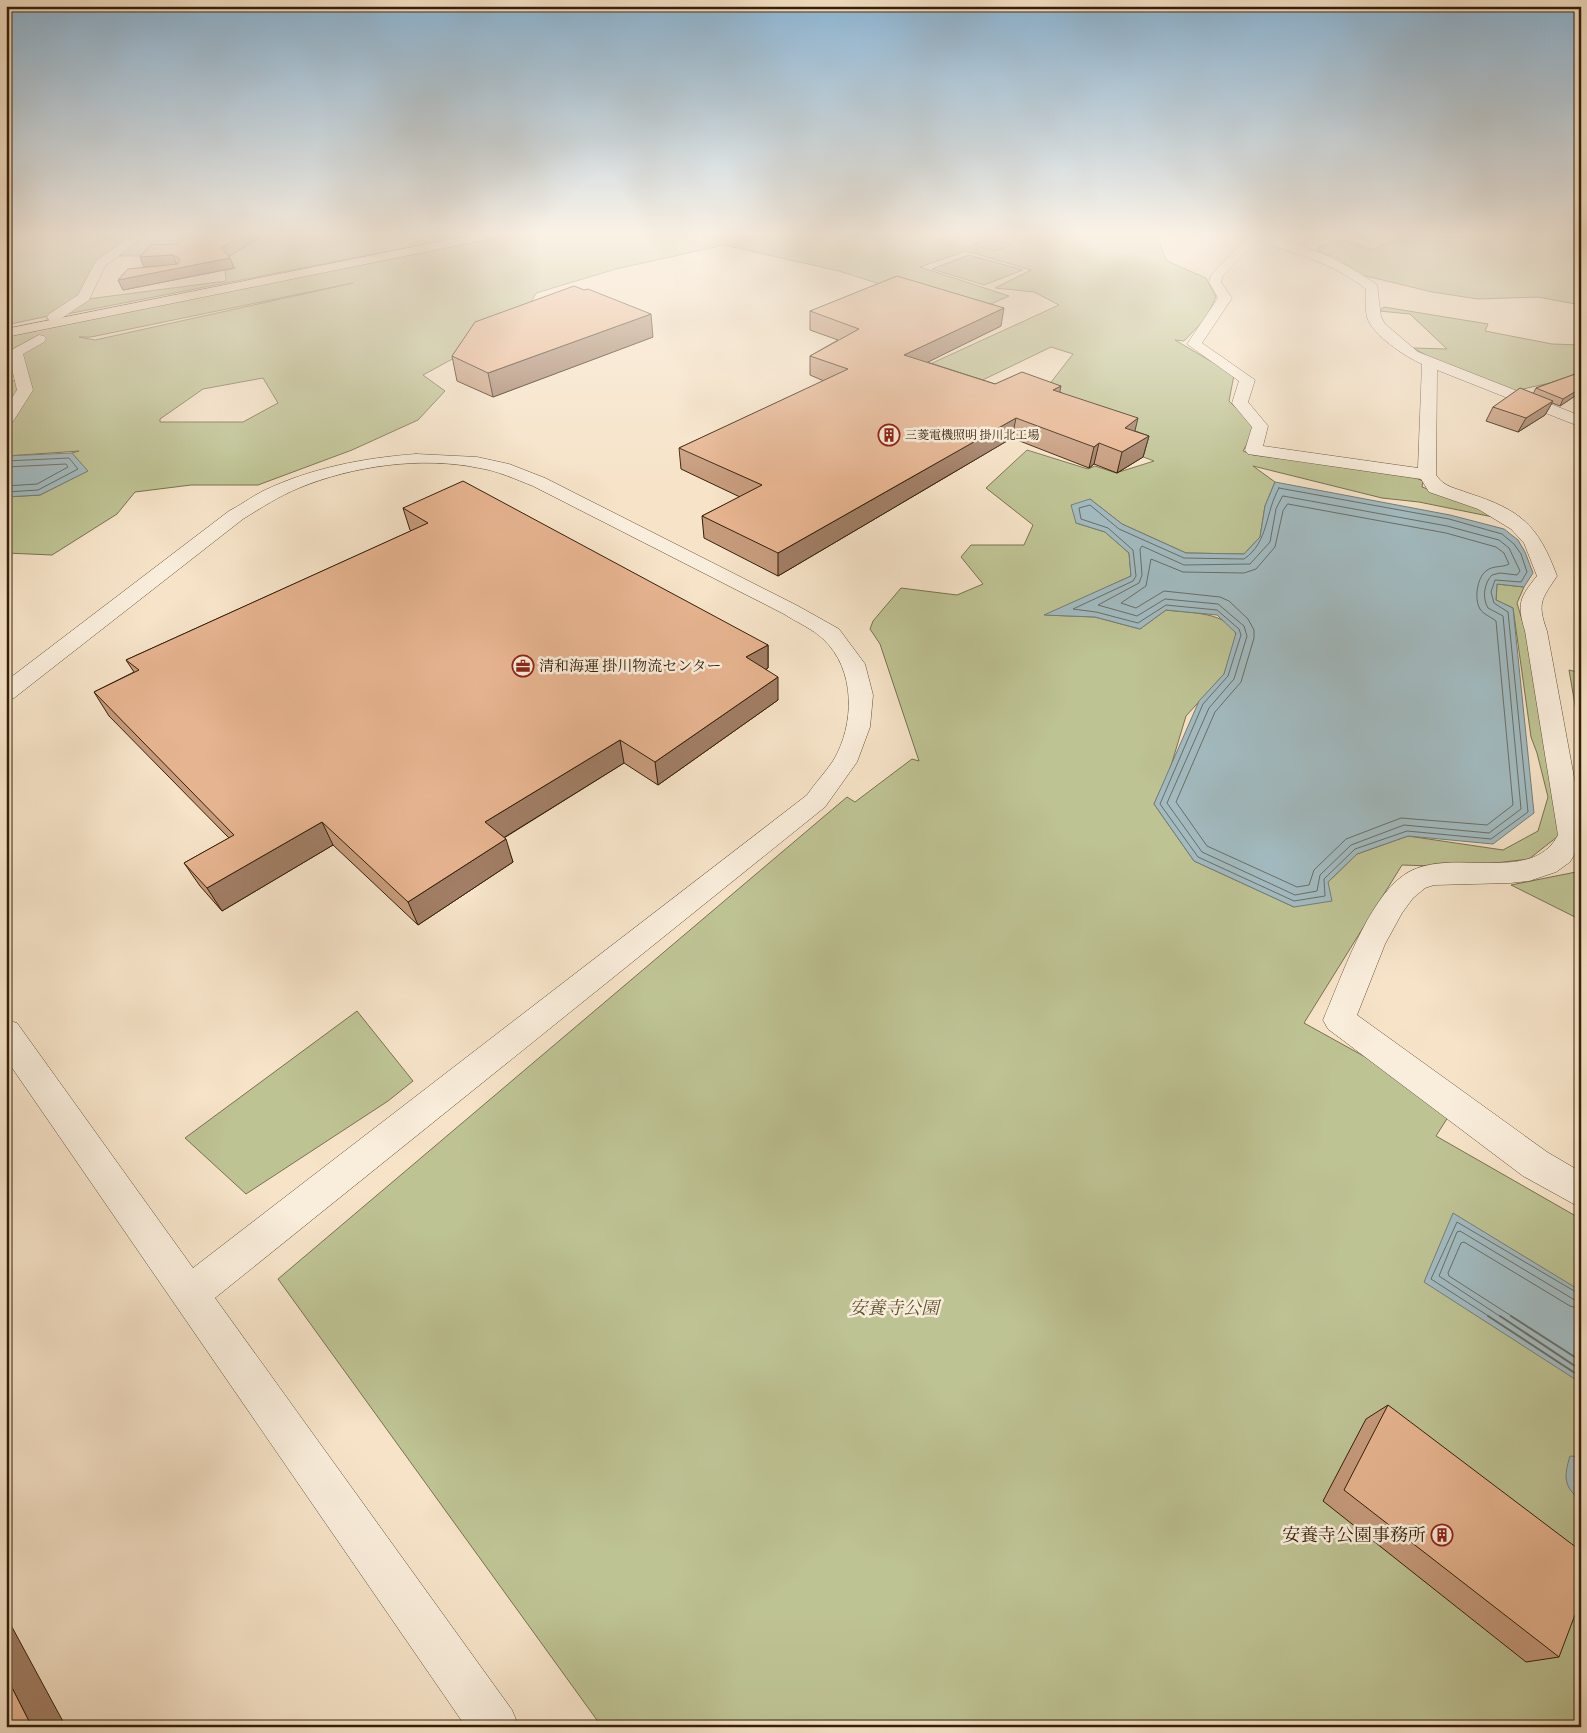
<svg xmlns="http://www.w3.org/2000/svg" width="1587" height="1733" viewBox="0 0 1587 1733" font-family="'IM FELL Double Pica','Noto Serif JP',serif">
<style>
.green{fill:#bec394;stroke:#79724e;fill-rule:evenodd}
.water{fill:#a2bbc1;stroke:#767d77}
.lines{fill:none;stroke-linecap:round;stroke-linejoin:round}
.shore-far1{stroke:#6b6e64;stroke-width:1}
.shore{stroke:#6b6e64;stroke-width:2}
.minor-tunnel{stroke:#cfbca2;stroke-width:13;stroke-dasharray:13 7;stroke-linecap:butt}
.minor-casing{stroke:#645138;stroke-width:1}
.highway-casing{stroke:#342008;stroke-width:1}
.minor{fill:#f9eddb;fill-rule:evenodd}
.highway{fill:#f6e3c8;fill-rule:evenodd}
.wall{fill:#c69b7c;stroke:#342008}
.shaded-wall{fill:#a17e65;stroke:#342008}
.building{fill:#e6b490;stroke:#342008}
.labels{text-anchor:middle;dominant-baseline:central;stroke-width:5;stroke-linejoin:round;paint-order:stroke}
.far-poi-label{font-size:12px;fill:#342008;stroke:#f9eddb;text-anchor:start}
.poi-label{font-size:15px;fill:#342008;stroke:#f9eddb;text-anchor:start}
.near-park-label{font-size:18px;font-style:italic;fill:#5d5132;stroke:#f9eddb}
.near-poi-label{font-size:18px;fill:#342008;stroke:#f9eddb;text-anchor:end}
</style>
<rect width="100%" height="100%" fill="#f6e3c8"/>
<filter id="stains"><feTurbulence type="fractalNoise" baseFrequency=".004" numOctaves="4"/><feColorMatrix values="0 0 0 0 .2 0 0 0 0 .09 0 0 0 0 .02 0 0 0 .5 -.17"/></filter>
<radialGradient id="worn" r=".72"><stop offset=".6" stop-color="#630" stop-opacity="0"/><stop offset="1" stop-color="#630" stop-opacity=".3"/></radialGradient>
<!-- green -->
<g class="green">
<path d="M6,236H136L100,264L89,287L53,315L6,325Z"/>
<path d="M168,236H207L148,256H119L134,241Z"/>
<path d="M262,236H466L67,314L88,299L226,281L225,271L236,268L224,255L241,250Z"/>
<path d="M508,236H850L892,238L894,236H1156L1167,261L1206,278L1216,297L1206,318L1184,341L1175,340L1234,375L1229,401L1256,428L1243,451L1253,455L1406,474L1423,481L1422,487L1496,513L1493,517L1419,502L1382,498L1253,466L1275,482L1265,506L1260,537L1244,554L1186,553L1122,524L1090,499L1076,523L1105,532L1129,553L1131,576L1046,615L1095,617L1140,629L1166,610C1188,613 1230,611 1237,637L1224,674L1186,716L1170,769L1154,804L1194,861L1294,907L1328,882L1357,854L1408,836L1503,850L1538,831L1548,797L1537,753L1531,737L1513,608L1496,600L1497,584L1524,587L1517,603L1528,640L1562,833L1529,859L1462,867L1402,865L1304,1023L1369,1059L1450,1114L1436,1136L1581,1219V1727H602L278,1279L847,797L855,802L912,759L919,761L880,644L870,629L873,621L901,588L957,595L983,584L961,557L971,545H1024L1033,525L986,488L1027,450L1088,469L1095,466L1116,473L1154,461L1119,448L1048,386L1073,354L1051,347L964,389L917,370L1059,305L1034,292L995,288L1031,270L966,251L920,267L1009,296L971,313L839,271L724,245L616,269L536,293L518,327L491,338L423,375L445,391L418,420L352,450L258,485H191L135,492L117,514L52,555L6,553V497L40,495L87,471L72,453L79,451L6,456V383L16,380L21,348L6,352V337L307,274ZM353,283L95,340L79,337H91ZM263,378L278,403L243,422H160V419L203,389Z"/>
<path d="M1403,236H1581V305L1538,297L1478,299L1432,292L1362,275L1339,259L1318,251V247L1341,239L1372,250Z"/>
<path d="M969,255L1023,270L984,285L932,269Z"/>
<path d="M1384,307L1488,324L1485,331L1552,344L1581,345V381L1568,379L1523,389L1524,395L1433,359L1413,348L1447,349L1410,314L1379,311Z"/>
<path d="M1569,670L1581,673V740Z"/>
<path d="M1581,871V920L1511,885Z"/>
<path d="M357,1011L413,1081L388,1101L246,1194L185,1138Z"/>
</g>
<!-- water -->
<g class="water">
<path d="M989,239L1011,245L995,251L973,245Z"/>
<path d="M72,453L88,471L40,495L6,497V456Z"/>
<path d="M1275,482L1450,515L1504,529L1518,540L1525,552L1533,573L1524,587L1497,584L1496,600L1513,608L1534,813L1493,844L1408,836L1357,854L1328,882L1332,901L1294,907L1194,861L1154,804L1199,701L1224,674L1236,633L1217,615L1166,610L1140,629L1095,617L1044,615L1131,576L1129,553L1105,532L1076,523L1071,505L1090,499L1122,524L1186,553L1244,554L1260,537L1265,506Z"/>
<path d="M1453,1213L1581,1291V1383L1424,1282Z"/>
<path d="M1570,1456L1581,1457V1500C1563,1487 1564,1476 1570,1456Z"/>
</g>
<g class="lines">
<!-- shore-far1 -->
<g class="shore-far1">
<path d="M6,461L69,458L78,469L38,490L6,492"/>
<path d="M6,467L66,464L68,467L37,484L6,486"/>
<path d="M1279,488L1449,519L1502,534L1514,544L1521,554L1527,572L1521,582L1495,580L1491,592L1494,603L1508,612L1528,812L1491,839L1407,831L1355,849L1324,879L1325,896L1294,901L1198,857L1160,804L1203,704L1228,676L1241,635L1239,629L1217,610L1166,605L1138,623L1096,612L1073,609L1133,581L1136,576L1133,550L1108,528L1081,519L1079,508L1090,505L1119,529L1184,558L1244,559C1269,542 1265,512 1279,488Z"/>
<path d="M1283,496L1447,526L1499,540L1509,548L1520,571L1517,575L1500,573L1492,575C1484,583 1482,598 1488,608L1503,616L1521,809L1489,833L1404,825L1351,845L1320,875L1317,891L1295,895L1202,852L1167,803L1209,708L1234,679L1247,636L1244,626L1218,604L1165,599L1137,616L1098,605L1139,583L1142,575L1140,549L1142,546L1184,565L1250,564L1270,542L1276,509Z"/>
<path d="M1288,504L1446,533L1496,547L1504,553L1509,564C1502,568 1493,565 1486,571C1477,578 1474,599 1480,609C1483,614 1491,617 1496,621L1513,805L1487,825L1401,818L1346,839L1314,870L1309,885L1297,887L1207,846L1176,802L1215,712L1241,682L1254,638V630L1248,619L1229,601L1220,597L1164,591L1136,608L1121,603L1146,586L1151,559L1183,572L1244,573L1256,569L1275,547L1283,511Z"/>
<path d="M1490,1317L1431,1279L1457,1222L1581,1295"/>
<path d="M1501,1317L1439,1276L1457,1232L1460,1231L1573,1299L1581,1301"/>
<path d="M1513,1317L1449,1276L1448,1273L1461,1243L1464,1242L1570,1306L1581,1309"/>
</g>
<!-- shore -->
<g class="shore">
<path d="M1488,1316L1581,1377"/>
<path d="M1500,1316L1581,1370"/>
<path d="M1511,1316L1581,1361"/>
</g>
<!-- minor-tunnel -->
<path class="minor-tunnel" d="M39,339L54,317"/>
<!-- minor casing -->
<g class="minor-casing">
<g id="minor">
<path d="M131,236H167L161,240L138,241L105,266L89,300L59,320H49L47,317L49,314L78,295L96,261Z"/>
<path d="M1245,236C1284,233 1346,261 1377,285L1381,317L1385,324L1418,352L1581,416V427L1437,370L1436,475C1444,487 1455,488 1468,493C1521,510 1538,525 1557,576C1541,600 1537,603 1547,631L1581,815V843L1570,862L1556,872L1529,881L1510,883L1434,885L1425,888L1413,898L1402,913L1385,944L1357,1015L1547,1152L1581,1172V1208L1523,1176L1328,1029L1323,1020C1341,979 1367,900 1404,875C1448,844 1531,887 1558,835L1525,631C1517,604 1519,598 1537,576L1524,543L1511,529L1478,509L1429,492L1421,479L1248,454L1245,450L1252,427L1232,403L1239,381L1187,344L1218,298L1209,282L1211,275L1246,238ZM1256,241C1295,253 1333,263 1366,289C1366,298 1365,309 1367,317C1372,335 1406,357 1422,364L1418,468L1263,446L1268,426L1248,402L1255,380L1202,343L1232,298L1221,282L1223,276Z"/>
<path d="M39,335L44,336L46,339L44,342L23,354L33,390L12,423L6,425V407L17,390L8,352Z"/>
<path d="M416,454L477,457L509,464L545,478L798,606L839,629L865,664L873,695L870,727L857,762L825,807L215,1298L512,1710L519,1727H466L6,1059V1020L17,1023L193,1268L807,795C815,783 825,773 833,761C855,725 856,669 823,639C813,629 796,622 784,614L533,486C515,479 498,471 479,468C422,456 352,466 299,488C279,496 261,508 243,519L14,698L6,700V681L229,511C241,505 251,497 263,491C311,468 363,458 416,454Z"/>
</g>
</g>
<!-- highway casing -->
<g class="highway-casing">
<path id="highway" d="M468,236H490L484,240L6,337V329Z"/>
</g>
<!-- minor -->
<use href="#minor" class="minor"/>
<!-- highway -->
<use href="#highway" class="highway"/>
</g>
<!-- wall -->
<g class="wall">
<path d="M183,236H261L228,256L234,268L123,290L118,280L144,267L140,257L178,244Z"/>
<path d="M810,311L1001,326L927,362L995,384L1060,392L1135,431L1149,436L1143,457L1117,473L1094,464L1089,468L1012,438L778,576L704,538L702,516L740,497L681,469L679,448L824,381L810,375V356L838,340L810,330Z"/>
<path d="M653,337L493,397L457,381L452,356Z"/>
<path d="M1581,372V392L1560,406L1552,403L1545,415L1518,432L1486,421L1493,407L1533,394L1536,388Z"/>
<path d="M403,508L768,645V668L766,669L778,700L658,785L624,763L504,838L513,862L418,925L333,845L222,911L200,886L184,863L229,838L109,716L94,692L134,672L126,660L411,531L410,530Z"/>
<path d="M1388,1405L1559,1657L1526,1662L1323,1501L1366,1419Z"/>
</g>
<!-- shaded-wall -->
<g class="shaded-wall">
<path d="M241,236H261L225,259L221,248Z"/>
<path d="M173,255L177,265L144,267L140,257Z"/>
<path d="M230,258L234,268L123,290L118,280Z"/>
<path d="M1004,308L1001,326L902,375L904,355Z"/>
<path d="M651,314L653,337L493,397L488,373Z"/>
<path d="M1061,386L1057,406L1053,390Z"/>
<path d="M1581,388V392L1560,406L1563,399Z"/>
<path d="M1553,401L1545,415L1518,432L1526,418Z"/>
<path d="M1016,418L1012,438L778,576V553Z"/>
<path d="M1138,418L1133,439L1125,428Z"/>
<path d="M1149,436L1143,457L1117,473L1122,452Z"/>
<path d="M1099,443L1094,464L1089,468L1094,447Z"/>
<path d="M768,645V668L747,680L746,657Z"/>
<path d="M778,677V700L658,785L655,762Z"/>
<path d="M620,740L624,763L492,845L485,822Z"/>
<path d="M322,822L333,845L222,911L207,888Z"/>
<path d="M506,839L513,862L418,925L408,902Z"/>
<path d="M6,1616L66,1727H32L6,1676Z"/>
</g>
<!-- building -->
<g class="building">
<path d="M183,236H241L221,248L230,258L118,280L128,269L178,264L180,259L173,255L140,257L151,245L178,244Z"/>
<path d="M897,276L1004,308L904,355L995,384L1022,372L1061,386L1053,390L1138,418L1125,428L1149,436L1122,452L1099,443L1094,447L1016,418L778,553L702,516L762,485L679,448L848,369L810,356L859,329L810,311Z"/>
<path d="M574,286L584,290L588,289L651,314L488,373L452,356L475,322Z"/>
<path d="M1581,372V388L1563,399L1536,388Z"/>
<path d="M1520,388L1553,401L1526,418L1493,407Z"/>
<path d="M463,481L768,645L746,657L778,677L655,762L620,740L485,822L506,839L408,902L322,822L207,888L184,863L234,835L94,692L139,670L126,660L428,523L403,508Z"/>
<path d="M1388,1405L1581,1551V1599L1559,1657L1344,1490Z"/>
<path d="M6,1676L32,1727H6Z"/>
</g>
<!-- sky -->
<linearGradient id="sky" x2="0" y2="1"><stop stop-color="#8cb7d8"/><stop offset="0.49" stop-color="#fbf2e6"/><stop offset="1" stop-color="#fbf2e6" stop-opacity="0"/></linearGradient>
<rect width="1587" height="478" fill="url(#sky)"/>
<!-- icons -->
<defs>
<g id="building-ring" transform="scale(1.125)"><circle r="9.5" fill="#f9eddb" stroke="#8f2418" stroke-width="1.5"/><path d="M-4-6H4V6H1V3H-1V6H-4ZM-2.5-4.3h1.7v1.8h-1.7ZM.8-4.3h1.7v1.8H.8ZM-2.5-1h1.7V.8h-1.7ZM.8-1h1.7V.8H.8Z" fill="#8f2418"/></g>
<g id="office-ring" transform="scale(1.125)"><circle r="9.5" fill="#f9eddb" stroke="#8f2418" stroke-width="1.5"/><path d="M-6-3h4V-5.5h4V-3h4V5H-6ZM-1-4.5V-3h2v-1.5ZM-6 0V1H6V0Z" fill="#8f2418"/></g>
</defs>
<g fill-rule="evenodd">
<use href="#building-ring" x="889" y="435"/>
<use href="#office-ring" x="523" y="666"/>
<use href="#building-ring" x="1442" y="1535"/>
</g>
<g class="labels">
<!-- far-poi labels -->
<g class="far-poi-label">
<text x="905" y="435">三菱電機照明 掛川北工場</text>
</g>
<!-- poi labels -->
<g class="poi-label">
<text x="539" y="666">清和海運 掛川物流センター</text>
</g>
<!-- near-park labels -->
<g class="near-park-label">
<text x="894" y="1308">安養寺公園</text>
</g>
<!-- near-poi labels -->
<g class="near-poi-label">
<text x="1426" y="1535">安養寺公園事務所</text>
</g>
</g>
<!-- margin -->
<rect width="1587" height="1733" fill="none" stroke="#f6e3c8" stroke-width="25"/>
<rect x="8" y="8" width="1572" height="1718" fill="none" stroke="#342008" stroke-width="2.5"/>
<rect x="12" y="12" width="1562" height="1708" fill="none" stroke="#342008"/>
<rect width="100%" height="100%" filter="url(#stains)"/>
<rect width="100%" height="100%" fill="url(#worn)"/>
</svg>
